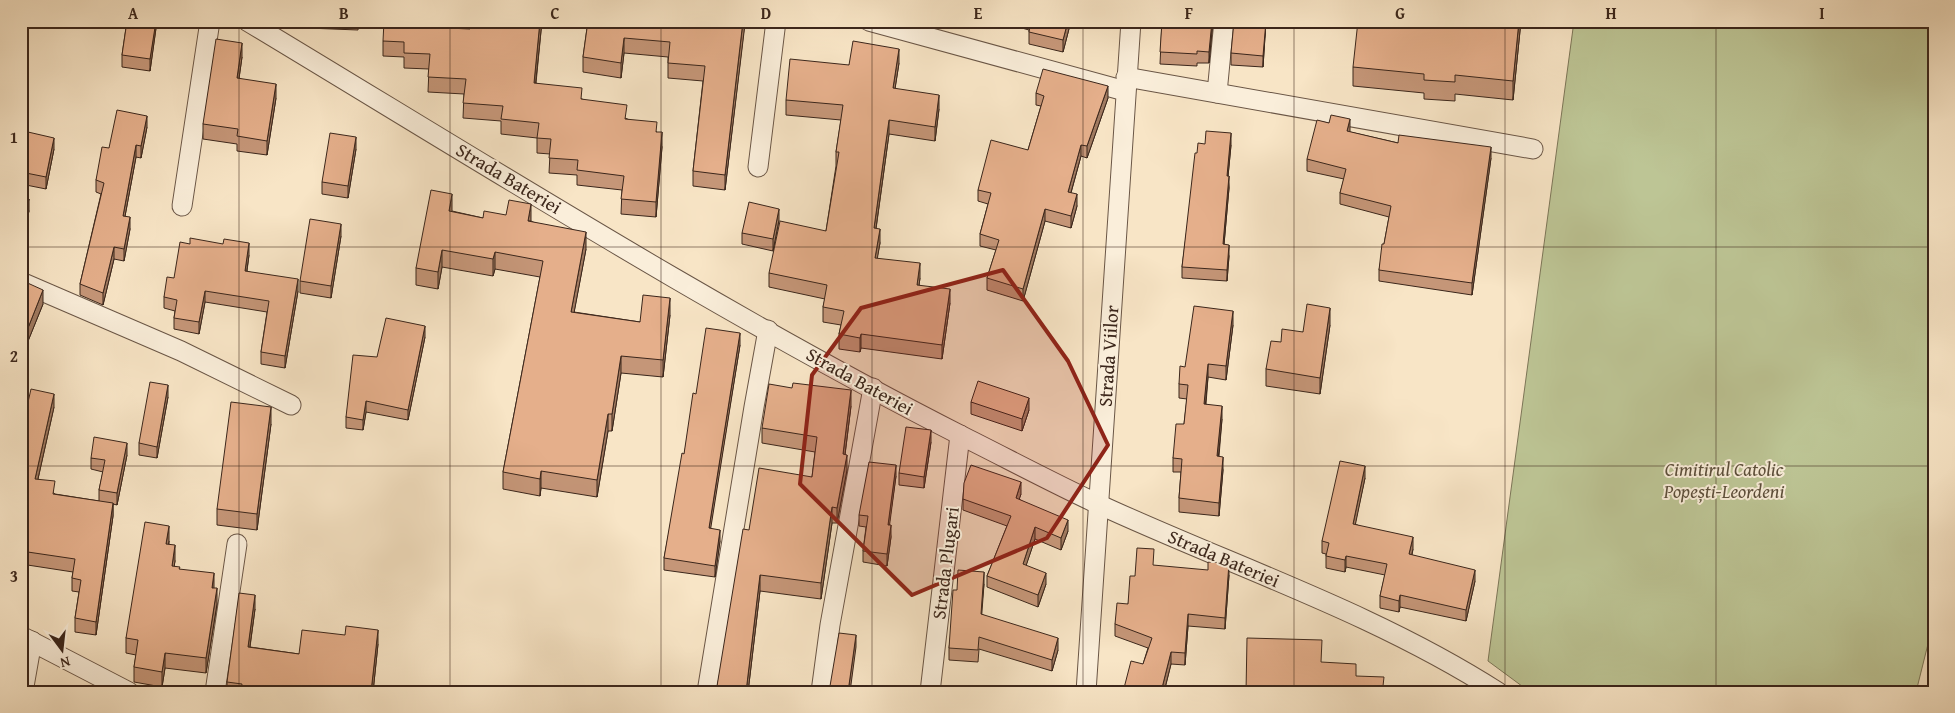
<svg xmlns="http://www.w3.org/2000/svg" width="1955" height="713" viewBox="0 0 1955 713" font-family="'Gentium Book Plus',serif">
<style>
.green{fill:#bdc595;stroke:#7c7658}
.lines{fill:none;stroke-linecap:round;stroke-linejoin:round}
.street-casing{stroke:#6a5646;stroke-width:21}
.street{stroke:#faeeda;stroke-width:19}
.wall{fill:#c59678;stroke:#3b261b}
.shaded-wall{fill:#a07a61;stroke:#3b261b}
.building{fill:#e5af8b;stroke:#3b261b}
.marked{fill:#8f2418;fill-opacity:0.2;stroke:#8f2418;stroke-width:4;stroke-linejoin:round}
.grid{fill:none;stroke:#3b261b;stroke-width:1;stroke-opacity:0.55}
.labels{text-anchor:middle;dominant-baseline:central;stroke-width:4;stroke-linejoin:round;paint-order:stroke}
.street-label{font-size:19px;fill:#3b261b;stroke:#faeeda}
.park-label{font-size:19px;font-style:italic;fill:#5c4e3a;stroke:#faeeda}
.neatline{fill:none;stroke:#3b261b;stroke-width:2}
.grid-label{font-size:16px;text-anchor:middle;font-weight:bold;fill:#3b261b}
</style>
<rect width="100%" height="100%" fill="#f8e5c6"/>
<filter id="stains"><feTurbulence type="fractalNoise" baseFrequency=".004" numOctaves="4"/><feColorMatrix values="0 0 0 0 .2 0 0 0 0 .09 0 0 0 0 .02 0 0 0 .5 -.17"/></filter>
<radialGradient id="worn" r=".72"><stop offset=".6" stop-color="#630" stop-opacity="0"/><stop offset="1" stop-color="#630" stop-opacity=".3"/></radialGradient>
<!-- green -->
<path class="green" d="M1574,21H1934V620L1916,692H1530L1488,661Z"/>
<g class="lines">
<!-- street casing -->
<g class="street-casing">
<g id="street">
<path d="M247,21C483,163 718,312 964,437C1008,459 1053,483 1098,504C1232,566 1373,612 1498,692"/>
<path d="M869,21L1125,91"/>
<path d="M1126,77L1533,149"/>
<path d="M1217,93L1224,21"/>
<path d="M758,167L776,21"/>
<path d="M182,206L210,21"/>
<path d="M21,282L181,351L291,405"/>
<path d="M21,636L129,692"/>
<path d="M23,692L32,641"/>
<path d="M215,692L237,544"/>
<path d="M707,692L754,407L768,330"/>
<path d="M821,692L830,625L873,388"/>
<path d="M930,692L960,435"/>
<path d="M1086,692L1131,21"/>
</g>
</g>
<!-- street -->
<use href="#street" class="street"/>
</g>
<!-- wall -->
<g class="wall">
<path d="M127,21H157L150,71L122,67V55Z"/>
<path d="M307,21H359L358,30L307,28Z"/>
<path d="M426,21V27L470,29L542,21L536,83L582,99L657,132L662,147L656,217L621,214L622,190L577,185V175L549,173L550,154L537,153V138L501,134V121L463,118L464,94L428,92L429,69L404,68V57L383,56V41Z"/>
<path d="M588,21H745L725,190L693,186V171L703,81L668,78V57L624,53L621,78L583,72V57Z"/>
<path d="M997,21H1071L1063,52L1029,44V30Z"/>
<path d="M1162,21H1213L1209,63H1197V66L1160,64Z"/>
<path d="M1266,21L1263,67L1231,65V53Z"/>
<path d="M1521,21L1513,100L1455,94V101L1424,99V93L1353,86V67Z"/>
<path d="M242,57L239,78L276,98L267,155L237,151V144L203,139V124Z"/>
<path d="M899,63L895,88L939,109L935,141L889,134L876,229L880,243L877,258L920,278L919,285L950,303L942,359L861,348L860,352L839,349V334L841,325L823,322V307L825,299L769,287V273L826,231L836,166V152L841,120L786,115V100L849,65Z"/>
<path d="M1036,93L1108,98L1087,158L1081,156L1071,193L1077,206L1071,228L1045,221L1023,301L987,290V278L996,250L980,246V234L988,204L978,201V190L1028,150L1041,106L1036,105Z"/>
<path d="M147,127L141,158L136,157L125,216L130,229L124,261L114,259L103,305L80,295V284L101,194L96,192V180L109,148Z"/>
<path d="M1350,132L1398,143L1491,158L1472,295L1379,281V270L1384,244L1389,217L1340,204V193L1344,179L1307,171V159Z"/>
<path d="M1231,145L1228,176L1229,188L1224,244L1229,256L1227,281L1182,278V267L1197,153Z"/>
<path d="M54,149L46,189L21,184V164Z"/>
<path d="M356,149L348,198L322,194V182Z"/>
<path d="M21,197L29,211L23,235H21Z"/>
<path d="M452,211L483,218L531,221L586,249L574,312L640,322L670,315L663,377L621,373L612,431H608L597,497L541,488L540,496L503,489V472L540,277L495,269L493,276L442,267L438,289L416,285V268Z"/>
<path d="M779,220L773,251L742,244V233Z"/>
<path d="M341,236L331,298L300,293V281Z"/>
<path d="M249,255L247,271L298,291L285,368L261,364V352L267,312L205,302L199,334L174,329V318L175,311L164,308V297L174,278Z"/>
<path d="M21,280L43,304L26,346L21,344Z"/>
<path d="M1233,325L1226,380L1208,377L1206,404L1222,419L1219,456L1223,470L1219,516L1179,512V498L1181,472H1173V458L1184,424L1187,399L1179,398V384L1185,367Z"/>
<path d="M1330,325L1320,394L1266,386V369L1281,342L1303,332Z"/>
<path d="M425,337L408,420L366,412L363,430L346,428V417L377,357Z"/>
<path d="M740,345L710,528L720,541L715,577L664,570V558L696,394Z"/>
<path d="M168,397L157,458L139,455V443Z"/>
<path d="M971,402L1029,410L1022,431L971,414Z"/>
<path d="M851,406L845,455L847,470L837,523H832L821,599L760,591L748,692H716L749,530L812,477L815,452L762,443V428Z"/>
<path d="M54,407L38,479L55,494L99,501V490L103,472L91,469V458L127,455L117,505L113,504V516L96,635L75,632V618L79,592L72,591V578L73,572L21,564V419L24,420Z"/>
<path d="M271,424L257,530L217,525V509Z"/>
<path d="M931,442L924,488L899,485V473Z"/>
<path d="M896,476L889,525L891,537L887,566L863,562V551L866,527L859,526V515Z"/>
<path d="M1365,478L1355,524L1413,549L1412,555L1475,581L1466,621L1400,607L1399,612L1380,608V596L1385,575L1346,567L1345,572L1326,568V554L1322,553V541Z"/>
<path d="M1021,494L1019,499L1068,531L1061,550L1035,539L1026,565L1046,584L1038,607L987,587V576L1007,526L963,510V499Z"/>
<path d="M169,541V544L175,561L174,566L214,588L217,604L206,673L165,668L162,687L134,682V667L136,655L126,653V638Z"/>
<path d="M1154,566L1229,575L1225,629L1188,626L1185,665L1171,664L1164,692H1123L1143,664L1148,648L1115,636V624L1128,604L1135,576Z"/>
<path d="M984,584L981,614L1058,650L1052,671L979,649L978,662L949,660V648L957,590Z"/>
<path d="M255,609L250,647L299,654L378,644L373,692H227V682Z"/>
</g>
<!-- shaded-wall -->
<g class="shaded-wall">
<path d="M156,21H157L150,71V59Z"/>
<path d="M540,21H542L534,98V83Z"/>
<path d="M743,21H745V24L725,190V175Z"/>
<path d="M1068,21H1071L1063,52V40Z"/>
<path d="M1212,21H1213L1209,63V52Z"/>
<path d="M1266,21L1263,67V56Z"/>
<path d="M1519,21H1521L1513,100V81Z"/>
<path d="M624,38V53L621,78V63Z"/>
<path d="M242,43V57L237,93V78Z"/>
<path d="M899,49V63L893,102V88Z"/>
<path d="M276,84V98L267,155V141Z"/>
<path d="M1108,86V98L1087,158V146Z"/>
<path d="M939,95V109L935,141V127Z"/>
<path d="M147,116V127L141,158V146Z"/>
<path d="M1350,119V131L1347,143V131Z"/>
<path d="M889,120V134L874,242V228Z"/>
<path d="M662,132V147L656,217V202Z"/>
<path d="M1231,133V145L1227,187V176Z"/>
<path d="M356,137V149L348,198V186Z"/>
<path d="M54,138V149L46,189V177Z"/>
<path d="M136,145V157L123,227V216Z"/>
<path d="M1081,145V156L1068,203V192Z"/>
<path d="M1491,147V158L1472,295V283Z"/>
<path d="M1229,176V188L1223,256V244Z"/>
<path d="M452,194V211L449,228V211Z"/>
<path d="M1077,194V206L1071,228V216Z"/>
<path d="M29,199V211L23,235V224Z"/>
<path d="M531,204V221H528Z"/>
<path d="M779,209V220L773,251V239Z"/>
<path d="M1045,209V221L1023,301V289Z"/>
<path d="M130,217V229L124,261V249Z"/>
<path d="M341,224V236L331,298V286Z"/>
<path d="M880,229V243L875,272V258Z"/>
<path d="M586,232V249L571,329V312Z"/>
<path d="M249,243V255L245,283V271Z"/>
<path d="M1229,245V256L1227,281V270Z"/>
<path d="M114,247V259L103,305V293Z"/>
<path d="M442,250V267L438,289V272Z"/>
<path d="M495,252V269L493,276V259Z"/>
<path d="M920,263V278L917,299V285Z"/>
<path d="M298,279V291L285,368V356Z"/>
<path d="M950,289V303L942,359V345Z"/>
<path d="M43,290V304L26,346V333Z"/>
<path d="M205,291V302L199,334V322Z"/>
<path d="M670,298V315L663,377V360Z"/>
<path d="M1330,308V325L1320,394V378Z"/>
<path d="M1233,311V325L1226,380V366Z"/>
<path d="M425,326V337L408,420V410Z"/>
<path d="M740,333V345L709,539V528Z"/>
<path d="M861,334V348L860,352V338Z"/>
<path d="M621,356V373L612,431V414Z"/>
<path d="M1208,364V377L1204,418V404Z"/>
<path d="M168,385V397L157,458V447Z"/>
<path d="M851,390V406L843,470V454Z"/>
<path d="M54,394V407L35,492V479Z"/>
<path d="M1029,398V410L1022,431V419Z"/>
<path d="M366,401V412L363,430V420Z"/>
<path d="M1222,406V419L1217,470V456Z"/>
<path d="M271,407V424L257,530V514Z"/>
<path d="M608,414V431L597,497V480Z"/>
<path d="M931,430V442L924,488V477Z"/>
<path d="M127,443V455L117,505V493Z"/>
<path d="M847,455V470L837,523V508Z"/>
<path d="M1223,457V470L1219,516V503Z"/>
<path d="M896,465V476L888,537V525Z"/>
<path d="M1365,466V478L1353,536V524Z"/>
<path d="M541,471V488L540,496V479Z"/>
<path d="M1021,482V494L1016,509V498Z"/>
<path d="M113,503V516L96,635V622Z"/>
<path d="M832,507V523L821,599V583Z"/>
<path d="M1068,520V531L1061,550V538Z"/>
<path d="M891,525V537L887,566V554Z"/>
<path d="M169,526V541L166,559V544Z"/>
<path d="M1035,527V539L1023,575V564Z"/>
<path d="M720,530V541L715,577V566Z"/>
<path d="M1413,537V549L1409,566V554Z"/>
<path d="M175,545V561L172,581V566Z"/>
<path d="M1346,556V567L1345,572V560Z"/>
<path d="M1229,563V575L1225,629V618Z"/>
<path d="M1475,570V581L1466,621V610Z"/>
<path d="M984,572V584L981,625V614Z"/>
<path d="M214,573V589L212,588Z"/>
<path d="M1046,573V584L1038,607V595Z"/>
<path d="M760,575V591L748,692H746Z"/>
<path d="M217,588V604L206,673V658Z"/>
<path d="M255,595V609L248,660V647Z"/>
<path d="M1400,595V607L1399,612V601Z"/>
<path d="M1188,614V626L1185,665V653Z"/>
<path d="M378,630V644L373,692H371Z"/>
<path d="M856,635V647L850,692H848Z"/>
<path d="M1058,638V650L1052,671V660Z"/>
<path d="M1171,652V664L1164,692H1161Z"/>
<path d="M165,653V668L162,687V672Z"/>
</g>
<!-- building -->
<g class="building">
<path d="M127,21H156L150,59L122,55Z"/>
<path d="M384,21H425V27L470,29L471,21H540L534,83L582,88L581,99L627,105L625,119L657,122L656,132H662L656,202L621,199L624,176L577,170L578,160L549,158L551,139L537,138L539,123L501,119L503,106L463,103L466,79L428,77L430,54L404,53V42L383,41Z"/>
<path d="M588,21H743L725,175L693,171L705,66L668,63L670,42L624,38L621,63L583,57Z"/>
<path d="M1031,21H1068L1063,40L1029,32Z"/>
<path d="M1162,21H1212L1209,52L1197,51V54L1160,52Z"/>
<path d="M1234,21H1266L1263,56L1231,53Z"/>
<path d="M1358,21H1519L1513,81L1455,75V82L1424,80V74L1353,67Z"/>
<path d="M216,39L242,43L237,78L276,84L267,141L237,136L238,129L203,124Z"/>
<path d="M853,41L899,49L893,88L939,95L935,127L889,120L874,228L880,229L875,258L920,263L917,285L950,289L942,345L861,334L860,338L839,334L844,311L823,307L827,285L769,273L780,221L826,231L839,152H836L843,105L786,100L790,59L849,65Z"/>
<path d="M1043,69L1108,86L1087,146L1081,145L1068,192L1077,194L1071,216L1045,209L1023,289L987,278L999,240L980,234L991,193L978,190L991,140L1028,150L1044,96L1036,93Z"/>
<path d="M117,110L147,116L141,146L136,145L123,216L130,217L124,249L114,247L103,293L80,284L104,183L96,180L102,147L109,148Z"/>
<path d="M1331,115L1350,119L1347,131L1398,143L1399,135L1491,147L1472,283L1379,270L1382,244H1384L1391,206L1340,193L1346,169L1307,159L1317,120L1329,123Z"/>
<path d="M1206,131L1231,133L1227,176H1229L1223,244L1229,245L1227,270L1182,267L1195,153H1197L1198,143L1205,144Z"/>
<path d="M28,132L54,138L46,177L21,172V164Z"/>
<path d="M330,133L356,137L348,186L322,182Z"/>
<path d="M431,190L452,194L449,211L483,218L484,211L506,215L509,200L531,204L528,221L586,232L571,312L640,322L643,295L670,298L663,360L621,356L612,414H608L597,480L541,471L540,479L503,472L543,261L495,252L493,259L442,250L438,272L416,268Z"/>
<path d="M21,197L29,199L23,224L21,223Z"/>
<path d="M749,202L779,209L773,239L742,233Z"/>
<path d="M310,219L341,224L331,286L300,281Z"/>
<path d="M190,238L223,244L224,239L249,243L245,271L298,279L285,356L261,352L269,301L205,291L199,322L174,318L177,300L164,297L167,277L174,278L180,242L190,244Z"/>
<path d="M21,280L43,290L26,333L21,331Z"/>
<path d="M1307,304L1330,308L1320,378L1266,369L1271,341L1281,342L1282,329L1303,332Z"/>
<path d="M1194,306L1233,311L1226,366L1208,364L1204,404L1222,406L1217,456L1223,457L1219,503L1179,498L1182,459L1173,458L1176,424H1184L1188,385L1179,384L1180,366L1185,367Z"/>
<path d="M386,318L425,326L408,410L366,401L363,420L346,417L353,355L377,357Z"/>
<path d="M706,328L740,333L709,528L720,530L715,566L664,558L682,453L684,454L693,393L696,394Z"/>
<path d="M978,381L1029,398L1022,419L971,402Z"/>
<path d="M150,382L168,385L157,447L139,443Z"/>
<path d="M793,383L851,390L843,454L847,455L837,508L832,507L821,583L760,575L746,692H716L743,529L749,530L759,468L812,477L817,437L762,428L769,384L792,388Z"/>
<path d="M31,389L54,394L35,479L55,481L53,494L113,503L96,622L75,618L81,580L72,578L75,559L21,551V419L24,420Z"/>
<path d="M231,402L271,407L257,514L217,509Z"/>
<path d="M906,427L931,430L924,477L899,473Z"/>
<path d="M94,437L127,443L117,493L99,490L105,460L91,458Z"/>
<path d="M1340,461L1365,466L1353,524L1413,537L1409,554L1475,570L1466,610L1400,595L1399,601L1380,596L1387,564L1346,556L1345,560L1326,556L1329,543L1322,541Z"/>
<path d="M869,462L896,465L888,525H891L887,554L863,551L868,516L859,515Z"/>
<path d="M971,465L1021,482L1016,498L1068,520L1061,538L1035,527L1023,564L1046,573L1038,595L987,576L1011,516L963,499L964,483Z"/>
<path d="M145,522L169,526L166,544L175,545L172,566L180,567L179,569L214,573L212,588H217L206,658L165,653L162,672L134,667L138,640L126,638Z"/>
<path d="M1137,548L1154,549L1153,565L1208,570V562L1229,563L1225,618L1188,614L1185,653L1171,652L1161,692H1123L1131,661L1143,664L1152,638L1115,624L1117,603L1128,604L1130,576H1135Z"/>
<path d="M958,570L984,572L981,614L1058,638L1052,660L979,637L978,650L949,648L953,590H957Z"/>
<path d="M239,593L255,595L248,647L299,654L302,630L345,635L346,626L378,630L371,692H353L326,689V692H241L242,684L227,682Z"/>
<path d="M839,633L856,635L848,692H829Z"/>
<path d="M1247,638L1322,640L1321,662L1356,664V676L1384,677L1383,686L1423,687V692H1246Z"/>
</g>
<!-- marked area -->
<path class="marked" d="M1003,270L1068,361L1108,445L1047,538L912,595L800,484L812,375L861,308Z"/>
<!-- grid -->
<path class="grid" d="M239,21V692M450,21V692M661,21V692M872,21V692M1083,21V692M1294,21V692M1505,21V692M1716,21V692M21,247H1934M21,466H1934"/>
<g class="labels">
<!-- street labels -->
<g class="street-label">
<text transform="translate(509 178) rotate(31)">Strada Bateriei</text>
<text transform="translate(1108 356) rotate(-86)">Strada Viilor</text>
<text transform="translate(860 381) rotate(29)">Strada Bateriei</text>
<text transform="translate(1224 558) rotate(23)">Strada Bateriei</text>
<text transform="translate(945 563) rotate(-83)">Strada Plugari</text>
</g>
<!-- park labels -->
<g class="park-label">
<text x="1724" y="469">Cimitirul Catolic<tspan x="1724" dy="22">Popești-Leordeni</tspan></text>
</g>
</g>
<!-- margin -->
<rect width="1955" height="713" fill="none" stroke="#f8e5c6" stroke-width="55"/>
<!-- north arrow -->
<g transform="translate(62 650) rotate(165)" stroke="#faeeda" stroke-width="4" paint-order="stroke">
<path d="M0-4L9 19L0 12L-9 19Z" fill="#3b261b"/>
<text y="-8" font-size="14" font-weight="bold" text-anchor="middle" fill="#3b261b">N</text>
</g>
<rect x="28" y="28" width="1900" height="658" class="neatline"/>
<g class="grid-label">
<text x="133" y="19">A</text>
<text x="344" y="19">B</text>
<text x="555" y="19">C</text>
<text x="766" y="19">D</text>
<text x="978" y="19">E</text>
<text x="1189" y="19">F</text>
<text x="1400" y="19">G</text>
<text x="1611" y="19">H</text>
<text x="1822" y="19">I</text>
<text x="14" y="143">1</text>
<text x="14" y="362">2</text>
<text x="14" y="582">3</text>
</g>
<rect width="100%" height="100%" filter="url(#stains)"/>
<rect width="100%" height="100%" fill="url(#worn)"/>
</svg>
